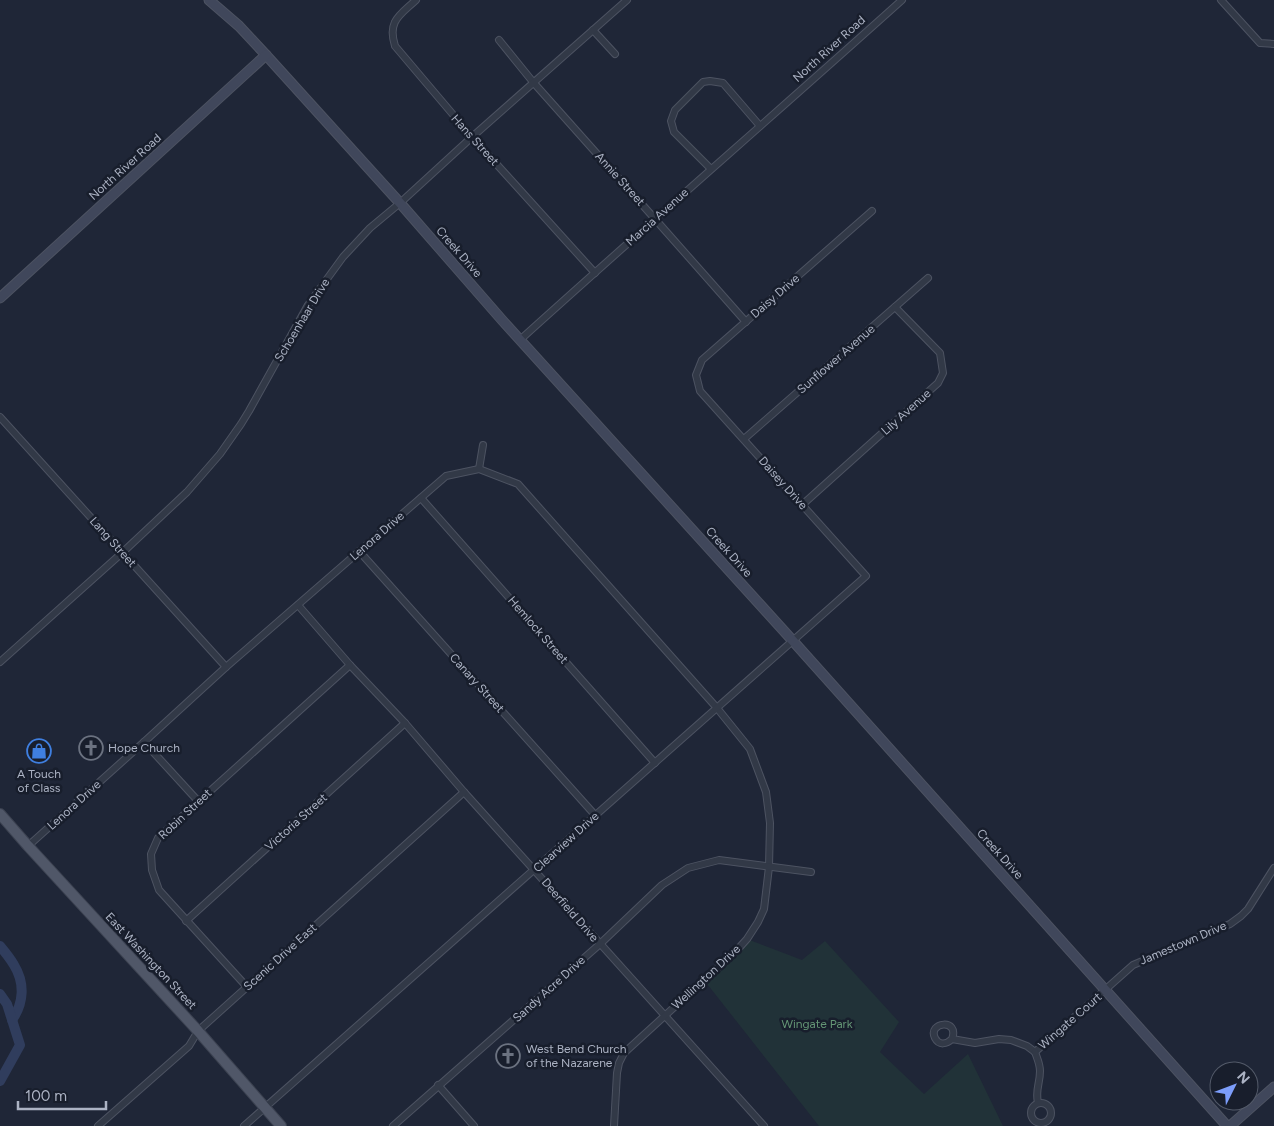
<svg xmlns="http://www.w3.org/2000/svg" width="1274" height="1126" viewBox="0 0 1274 1126" font-family="Figtree,sans-serif">
<style>
.green{fill:#213238}
.lines{fill:none;stroke-linecap:round;stroke-linejoin:round}
.river{stroke:#303d5d;stroke-width:10}
.street-casing{stroke:#4d5362;stroke-width:8}
.secondary-casing{stroke:#4d5362;stroke-width:11}
.primary-casing{stroke:#3c4251;stroke-width:12}
.street{stroke:#323947;stroke-width:6}
.secondary{stroke:#40475b;stroke-width:9}
.primary{stroke:#505768;stroke-width:10}
.labels{text-anchor:middle;dominant-baseline:central;stroke-width:5;stroke-linejoin:round;paint-order:stroke}
.street-label{font-size:12px;fill:#acb3c4;stroke:#181e2c}
.poi-label{font-size:12px;fill:#acb3c4;stroke:#181e2c;text-anchor:start}
.park-label{font-size:12px;fill:#649575;stroke:#181e2c}
</style>
<rect width="100%" height="100%" fill="#1f2637"/>
<!-- green -->
<path class="green" d="M747,939L802,960L825,941L899,1022L880,1052L924,1094L968,1054L1003,1126H819L704,980Z"/>
<g class="lines">
<!-- river -->
<g class="river">
<path d="M0,946C5,952 10,958 14,965C25,983 24,1003 12,1020"/>
<path d="M0,994L7,1004L20,1045L0,1081"/>
</g>
<!-- street casing -->
<g class="street-casing">
<g id="street">
<path d="M416,0C400,15 387,21 395,46L472,137L595,273"/>
<path d="M1221,0L1260,43L1274,44"/>
<path d="M593,30L615,54"/>
<path d="M499,40L533,82L655,219L746,322"/>
<path d="M711,169L674,132L671,121L675,110L703,82L710,81L723,83L760,126"/>
<path d="M521,339C647,225 775,114 902,0"/>
<path d="M0,417L226,667"/>
<path d="M744,439L928,278"/>
<path d="M479,469L483,445"/>
<path d="M421,498L655,763"/>
<path d="M802,505L938,383L943,373L940,353L895,307"/>
<path d="M359,551L595,815"/>
<path d="M298,605L350,665L405,723L464,792L764,1126"/>
<path d="M0,662L123,552L187,492L220,454L241,424L249,411L308,305L343,257L370,228L400,203L472,137L627,0"/>
<path d="M144,742L198,801"/>
<path d="M28,846L144,742L226,667L446,476L479,469L518,484L717,708L750,749L766,792L770,823L769,867L764,909L758,922L747,939L738,949L624,1053L619,1063L617,1073L614,1126"/>
<path d="M186,921L405,723"/>
<path d="M247,987L159,890L152,870L151,854L158,838L350,665"/>
<path d="M952,1039C960,1018 927,1022 935,1038C939,1046 947,1044 952,1039L975,1043L999,1039L1011,1040L1027,1046L1035,1052"/>
<path d="M1035,1052L1133,965L1230,924L1241,916L1248,909L1274,868"/>
<path d="M1035,1052C1037,1058 1040,1064 1040,1071C1040,1084 1035,1090 1038,1103"/>
<path d="M438,1085L474,1126"/>
<circle cx="1041" cy="1113" r="10"/>
<path d="M98,1126L189,1046L198,1031L464,792"/>
<path d="M244,1126L866,576L700,391L696,375L702,360L872,211"/>
<path d="M393,1126L600,944L662,885L688,868L719,860L811,872"/>
</g>
</g>
<!-- secondary casing -->
<g class="secondary-casing">
<g id="secondary">
<path d="M209,0L239,26L266,55L400,203L502,320L793,641L1227,1126"/>
<path d="M0,298L266,55"/>
<path d="M1230,1126L1274,1087"/>
</g>
</g>
<!-- primary casing -->
<g class="primary-casing">
<path id="primary" d="M0,814L28,846L198,1031L281,1126"/>
</g>
<!-- street -->
<use href="#street" class="street"/>
<!-- secondary -->
<use href="#secondary" class="secondary"/>
<!-- primary -->
<use href="#primary" class="primary"/>
</g>
<!-- icons -->
<defs>
<g id="church-ring" transform="scale(1.25)"><circle r="9.5" fill="#181e2c" stroke="#6b7280" stroke-width="1.5"/><path d="M-1.2-6h2.4v3.5h3.3v2.4h-3.3V6h-2.4V-.1h-3.3v-2.4h3.3Z" fill="#6b7280"/></g>
<g id="shop-ring" transform="scale(1.25)"><circle r="9.5" fill="#181e2c" stroke="#3f7fe0" stroke-width="1.5"/><path d="M-5-2.5h2.3a2.7 3.5 0 0 1 5.4 0H5L5.5 6h-11ZM-1.5-2.5h3a1.5 2.3 0 0 0-3 0Z" fill="#3f7fe0"/></g>
</defs>
<g fill-rule="evenodd">
<use href="#church-ring" x="91" y="748"/>
<use href="#shop-ring" x="39" y="751"/>
<use href="#church-ring" x="508" y="1056"/>
</g>
<g class="labels">
<!-- street labels -->
<g class="street-label">
<text transform="translate(829 49) rotate(-42)">North River Road</text>
<text transform="translate(475 140) rotate(48)">Hans Street</text>
<text transform="translate(125 167) rotate(-42)">North River Road</text>
<text transform="translate(620 179) rotate(48)">Annie Street</text>
<text transform="translate(657 217) rotate(-42)">Marcia Avenue</text>
<text transform="translate(459 252) rotate(49)">Creek Drive</text>
<text transform="translate(775 296) rotate(-41)">Daisy Drive</text>
<text transform="translate(302 320) rotate(-59)">Schoenhaar Drive</text>
<text transform="translate(836 359) rotate(-41)">Sunflower Avenue</text>
<text transform="translate(906 412) rotate(-42)">Lily Avenue</text>
<text transform="translate(783 483) rotate(48)">Daisey Drive</text>
<text transform="translate(377 536) rotate(-41)">Lenora Drive</text>
<text transform="translate(113 542) rotate(48)">Lang Street</text>
<text transform="translate(729 552) rotate(48)">Creek Drive</text>
<text transform="translate(538 630) rotate(49)">Hemlock Street</text>
<text transform="translate(477 683) rotate(48)">Canary Street</text>
<text transform="translate(74 805) rotate(-42)">Lenora Drive</text>
<text transform="translate(185 814) rotate(-43)">Robin Street</text>
<text transform="translate(296 822) rotate(-42)">Victoria Street</text>
<text transform="translate(566 842) rotate(-42)">Clearview Drive</text>
<text transform="translate(1000 854) rotate(48)">Creek Drive</text>
<text transform="translate(570 910) rotate(49)">Deerfield Drive</text>
<text transform="translate(1183 943) rotate(-23)">Jamestown Drive</text>
<text transform="translate(280 957) rotate(-42)">Scenic Drive East</text>
<text transform="translate(151 961) rotate(47)">East Washington Street</text>
<text transform="translate(706 977) rotate(-43)">Wellington Drive</text>
<text transform="translate(549 989) rotate(-42)">Sandy Acre Drive</text>
<text transform="translate(1070 1021) rotate(-41)">Wingate Court</text>
</g>
<!-- poi labels -->
<g class="poi-label">
<text x="108" y="748">Hope Church</text>
<text x="39" y="774" text-anchor="middle">A Touch<tspan x="39" dy="14">of Class</tspan></text>
<text x="526" y="1049">West Bend Church<tspan x="526" dy="14">of the Nazarene</tspan></text>
</g>
<!-- park labels -->
<g class="park-label">
<text x="817" y="1024">Wingate Park</text>
</g>
</g>
<!-- north arrow -->
<g transform="translate(1234 1086) rotate(48)"><circle r="24" fill="#181e2c" stroke="#535a69"/>
<path d="M0-4L9 19L0 12L-9 19Z" fill="#7c9dfa"/>
<text y="-8" font-size="14" font-weight="bold" text-anchor="middle" fill="#acb3c4">N</text>
</g>
<!-- scale -->
<path d="M18 1101v8h88v-8" fill="none" stroke="#acb3c4" stroke-width="2.5"/>
<text x="25" y="1101" font-size="15" fill="#acb3c4" stroke="#181e2c" stroke-width="4" paint-order="stroke">100 m</text>
</svg>
